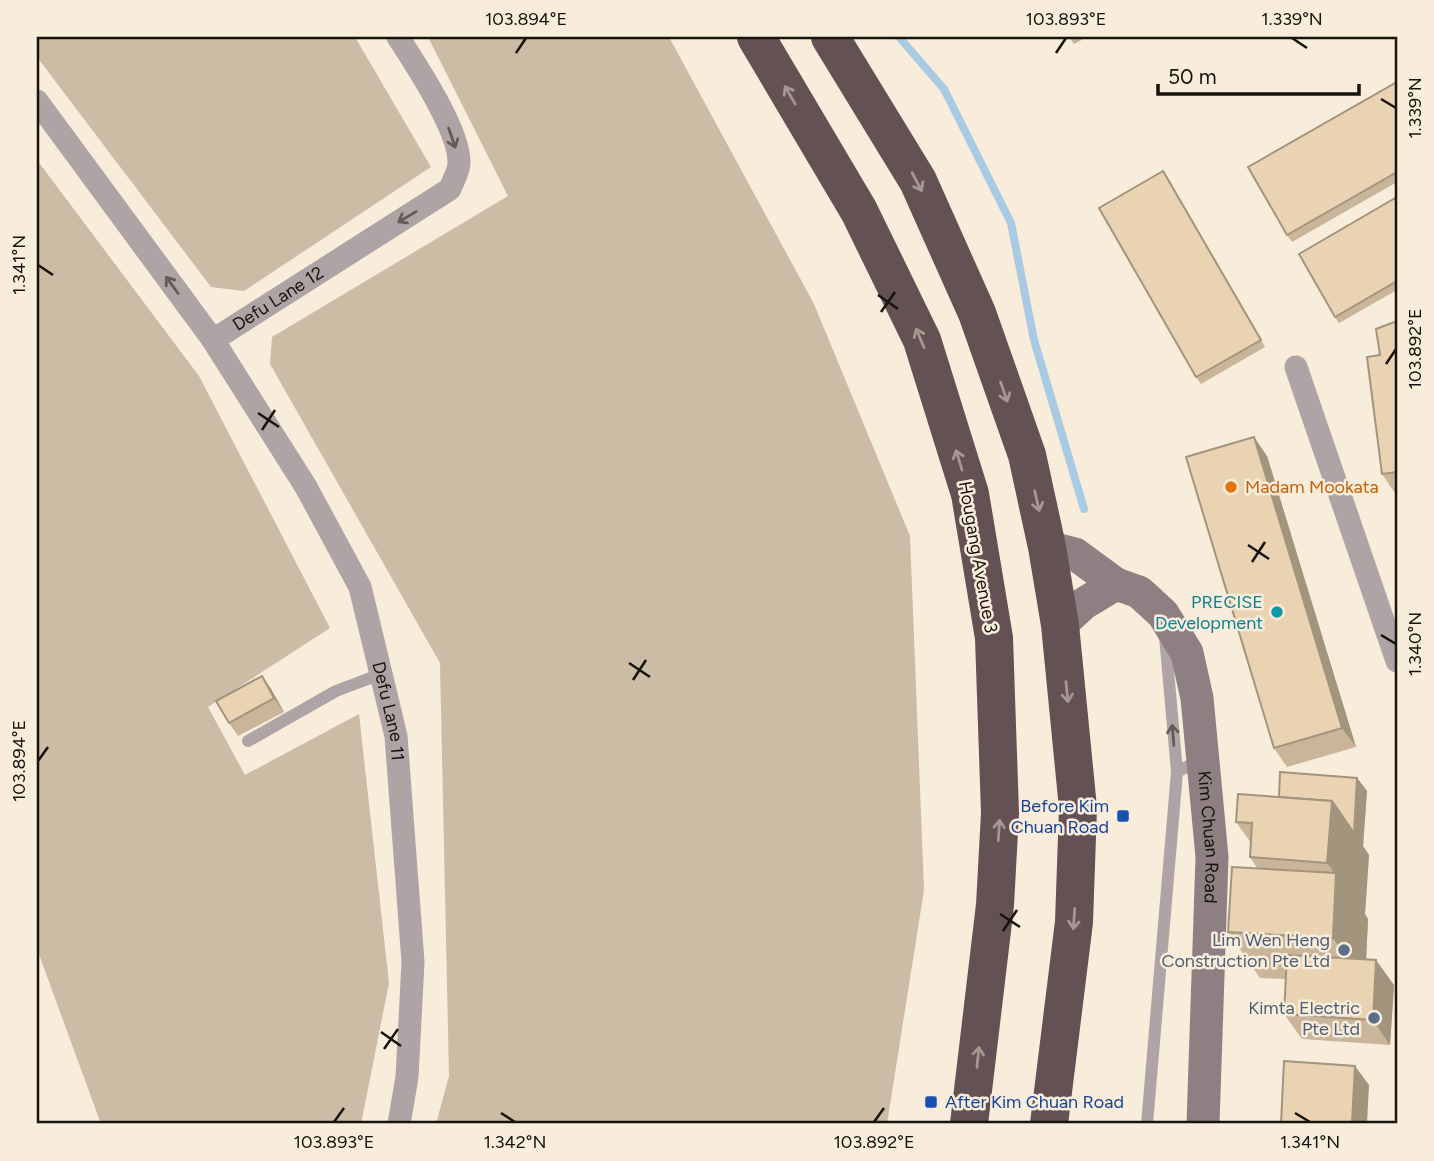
<svg xmlns="http://www.w3.org/2000/svg" width="1434" height="1161" viewBox="0 0 1434 1161" font-family="Figtree,sans-serif">
<style>
.green{fill:#ccbca6}
.lines{fill:none;stroke-linecap:round;stroke-linejoin:round}
.stream{stroke:#a9cae3;stroke-width:8}
.lane{stroke:#aea4a5;stroke-width:12}
.street{stroke:#aea4a5;stroke-width:23}
.secondary{stroke:#8e8082;stroke-width:33}
.highway{stroke:#645154;stroke-width:38}
.wall{fill:#c8b59a}
.shaded-wall{fill:#a3947d}
.building{fill:#e9d3b3;stroke:#a3947d;stroke-width:2}
.oneway{stroke:#a79791}
.oneway2{stroke:#625c59}
.ticks{fill:none;stroke:#17130d;stroke-width:2.5}
.food-dot{fill:#e8710a;stroke:#f8ecdb;stroke-width:2.5}
.culture-dot{fill:#0f9aa8;stroke:#f8ecdb;stroke-width:2.5}
.transit-dot{fill:#1a4fb4;stroke:#f8ecdb;stroke-width:2.5}
.service-dot{fill:#5c6f8a;stroke:#f8ecdb;stroke-width:2.5}
.labels{text-anchor:middle;dominant-baseline:central;stroke-width:5;stroke-linejoin:round;paint-order:stroke}
.street-label{font-size:18px;fill:#17130d;stroke:#f8ecdb}
.food-label{font-size:18px;fill:#c56008;stroke:#f8ecdb;text-anchor:start}
.culture-label{font-size:18px;fill:#0d838f;stroke:#f8ecdb;text-anchor:end}
.transit-label{font-size:18px;fill:#164399;stroke:#f8ecdb;text-anchor:end}
.service-label{font-size:18px;fill:#4e5e75;stroke:#f8ecdb;text-anchor:end}
.neatline{fill:none;stroke:#17130d;stroke-width:2.5}
.ticks-label{font-size:18px;text-anchor:middle;fill:#17130d}
</style>
<rect width="100%" height="100%" fill="#f8ecdb"/>
<!-- green -->
<g class="green">
<path d="M37,37H355L431,167L244,291L211,287L37,57Z"/>
<path d="M428,37H669L814,304L910,536L924,890L887,1124H436L449,1076L440,663L270,364L272,337L508,196Z"/>
<path d="M37,160L199,376L330,628L208,707L245,775L359,714L389,983L361,1124H101L37,949Z"/>
</g>
<g class="lines">
<!-- stream -->
<path class="stream" d="M899,37L944,89L1011,223L1034,340L1084,509"/>
<!-- lane -->
<g class="lane">
<path d="M1165,636L1177,772L1200,760"/>
<path d="M248,741L336,691L381,674"/>
<path d="M1147,1124L1177,772"/>
</g>
<!-- street -->
<g class="street">
<path id="s1" d="M37,101L213,340L306,487L360,587L396,736L413,962L407,1077L399,1124"/>
<path id="s2" d="M213,340L450,189C453,181 459,171 459,163C460,131 416,65 398,37"/>
<path d="M1296,367L1397,661"/>
</g>
<!-- secondary -->
<g class="secondary">
<path id="s3" d="M1047,547L1075,554L1116,584L1139,592L1163,614L1187,653L1197,698L1212,857L1203,1124"/>
<path d="M1060,625L1083,604L1116,584"/>
</g>
<!-- highway -->
<g class="highway">
<path d="M756,37L859,211L922,340L970,494L994,638L1000,813L995,905L969,1124"/>
<path d="M830,37L918,181L977,313L1027,455L1047,547L1060,625L1078,808L1074,922L1049,1124"/>
</g>
</g>
<!-- wall -->
<g class="wall">
<path d="M1069,37H1087L1074,44Z"/>
<path d="M1397,82V182L1292,242L1287,235Z"/>
<path d="M1163,171L1265,347L1201,384L1196,377Z"/>
<path d="M1397,197V290L1339,323L1335,317Z"/>
<path d="M1397,321V493H1395L1382,474L1380,355Z"/>
<path d="M1267,456L1356,747L1287,767L1274,748Z"/>
<path d="M262,676L271,689L284,712L238,736L229,723Z"/>
<path d="M1357,778L1367,791L1363,846L1369,855L1365,914L1368,919L1366,960L1394,985L1390,1045L1302,1039L1284,1014L1286,979L1260,978L1228,932L1257,868L1250,857L1251,843L1236,822L1279,797Z"/>
</g>
<!-- shaded-wall -->
<g class="shaded-wall">
<path d="M1163,171L1168,178L1265,347L1261,340Z"/>
<path d="M1254,437L1267,456L1356,747L1342,728Z"/>
<path d="M262,676L271,689L284,712L274,698Z"/>
<path d="M1357,778L1367,791L1363,846L1369,855L1365,914L1368,919L1365,984L1333,938L1336,875L1327,863L1332,801Z"/>
<path d="M1376,960L1394,985L1390,1045L1373,1020Z"/>
<path d="M1355,1066L1369,1085L1367,1124L1352,1123Z"/>
</g>
<!-- building -->
<g class="building">
<path d="M1397,82V172L1287,235L1248,167Z"/>
<path d="M1163,171L1261,340L1196,377L1099,208Z"/>
<path d="M1397,197V281L1335,317L1299,254Z"/>
<path d="M1397,321V472L1382,474L1367,357L1380,355L1376,329Z"/>
<path d="M1254,437L1342,728L1274,748L1186,457Z"/>
<path d="M262,676L274,698L229,723L216,701Z"/>
<path d="M1280,772L1357,778L1354,833L1332,801L1279,797Z"/>
<path d="M1238,794L1332,801L1327,863L1250,857L1252,823L1236,822Z"/>
<path d="M1232,867L1336,873L1333,938L1228,932Z"/>
<path d="M1287,955L1376,960L1373,1020L1284,1014Z"/>
<path d="M1284,1061L1355,1066L1352,1123L1369,1124H1281Z"/>
</g>
<!-- one-way arrows -->
<defs><path id="oneway-shaft" d="M-6 0H5M1.5-3L5.5 0L1.5 3" fill="none" stroke-width="1.6" stroke-linecap="round" stroke-linejoin="round" transform="scale(1.75)"/></defs>
<g class="oneway">
<use href="#oneway-shaft" transform="translate(790 95) rotate(-120)"/>
<use href="#oneway-shaft" transform="translate(917 182) rotate(62)"/>
<use href="#oneway-shaft" transform="translate(920 338) rotate(-113)"/>
<use href="#oneway-shaft" transform="translate(1004 392) rotate(71)"/>
<use href="#oneway-shaft" transform="translate(959 460) rotate(-107)"/>
<use href="#oneway-shaft" transform="translate(1037 501) rotate(77)"/>
<use href="#oneway-shaft" transform="translate(1067 692) rotate(84)"/>
<use href="#oneway-shaft" transform="translate(999 830) rotate(-86)"/>
<use href="#oneway-shaft" transform="translate(1074 919) rotate(94)"/>
<use href="#oneway-shaft" transform="translate(978 1057) rotate(-84)"/>
</g>
<g class="oneway2">
<use href="#oneway-shaft" transform="translate(452 138) rotate(71)"/>
<use href="#oneway-shaft" transform="translate(407 217) rotate(149)"/>
<use href="#oneway-shaft" transform="translate(172 285) rotate(-126)"/>
<use href="#oneway-shaft" transform="translate(1173 735) rotate(-95)"/>
</g>
<!-- ticks -->
<path class="ticks" d="M1292,38L1307,48M516,53L526,38M1056,53L1066,38M1381,99L1396,108M38,265L53,275M878,295L898,309M881,312L895,292M1386,364L1396,349M258,413L279,427M262,430L275,410M1248,545L1269,559M1252,562L1265,542M1381,635L1396,644M629,663L650,677M633,680L646,660M38,761L48,747M1000,914L1020,927M1003,931L1017,910M381,1032L401,1046M384,1049L398,1029M501,1113L515,1122M1295,1113L1310,1122M334,1122L344,1108M874,1122L884,1108"/>
<!-- markers -->
<circle class="food-dot" cx="1231" cy="487" r="7"/>
<circle class="culture-dot" cx="1277" cy="612" r="7"/>
<g class="transit-dot">
<rect x="1116" y="809" width="14" height="14" rx="3.5"/>
<rect x="924" y="1095" width="14" height="14" rx="3.5"/>
</g>
<g class="service-dot">
<circle cx="1344" cy="950" r="7"/>
<circle cx="1374" cy="1018" r="7"/>
</g>
<g class="labels">
<!-- street labels -->
<g class="street-label">
<text stroke="none"><textPath href="#s2" startOffset="77">Defu Lane 12</textPath></text>
<text transform="translate(978 557) rotate(80)">Hougang Avenue 3</text>
<text stroke="none"><textPath href="#s1" startOffset="712">Defu Lane 11</textPath></text>
<text stroke="none"><textPath href="#s3" startOffset="368">Kim Chuan Road</textPath></text>
</g>
<!-- food labels -->
<g class="food-label">
<text x="1245" y="487">Madam Mookata</text>
</g>
<!-- culture labels -->
<g class="culture-label">
<text x="1263" y="602">PRECISE<tspan x="1263" dy="21">Development</tspan></text>
</g>
<!-- transit labels -->
<g class="transit-label">
<text x="1109" y="806">Before Kim<tspan x="1109" dy="21">Chuan Road</tspan></text>
<text x="945" y="1102" text-anchor="start">After Kim Chuan Road</text>
</g>
<!-- service labels -->
<g class="service-label">
<text x="1330" y="940">Lim Wen Heng<tspan x="1330" dy="21">Construction Pte Ltd</tspan></text>
<text x="1360" y="1008">Kimta Electric<tspan x="1360" dy="21">Pte Ltd</tspan></text>
</g>
</g>
<!-- border -->
<rect width="1434" height="1161" fill="none" stroke="#f8ecdb" stroke-width="77"/>
<!-- scale -->
<path d="M1158 84v10h201v-10" fill="none" stroke="#17130d" stroke-width="3.5"/>
<text x="1168" y="84" font-size="21" fill="#17130d" stroke="#f8ecdb" stroke-width="5" paint-order="stroke">50 m</text>
<rect x="38" y="38" width="1358" height="1084" class="neatline"/>
<g class="ticks-label">
<text x="526" y="25">103.894°E</text>
<text x="1066" y="25">103.893°E</text>
<text x="1292" y="25">1.339°N</text>
<text transform="translate(1415 108) rotate(-90)" y="6">1.339°N</text>
<text transform="translate(19 265) rotate(-90)" y="6">1.341°N</text>
<text transform="translate(1415 349) rotate(-90)" y="6">103.892°E</text>
<text transform="translate(1415 644) rotate(-90)" y="6">1.340°N</text>
<text transform="translate(19 761) rotate(-90)" y="6">103.894°E</text>
<text x="334" y="1148">103.893°E</text>
<text x="515" y="1148">1.342°N</text>
<text x="874" y="1148">103.892°E</text>
<text x="1310" y="1148">1.341°N</text>
</g>
</svg>
